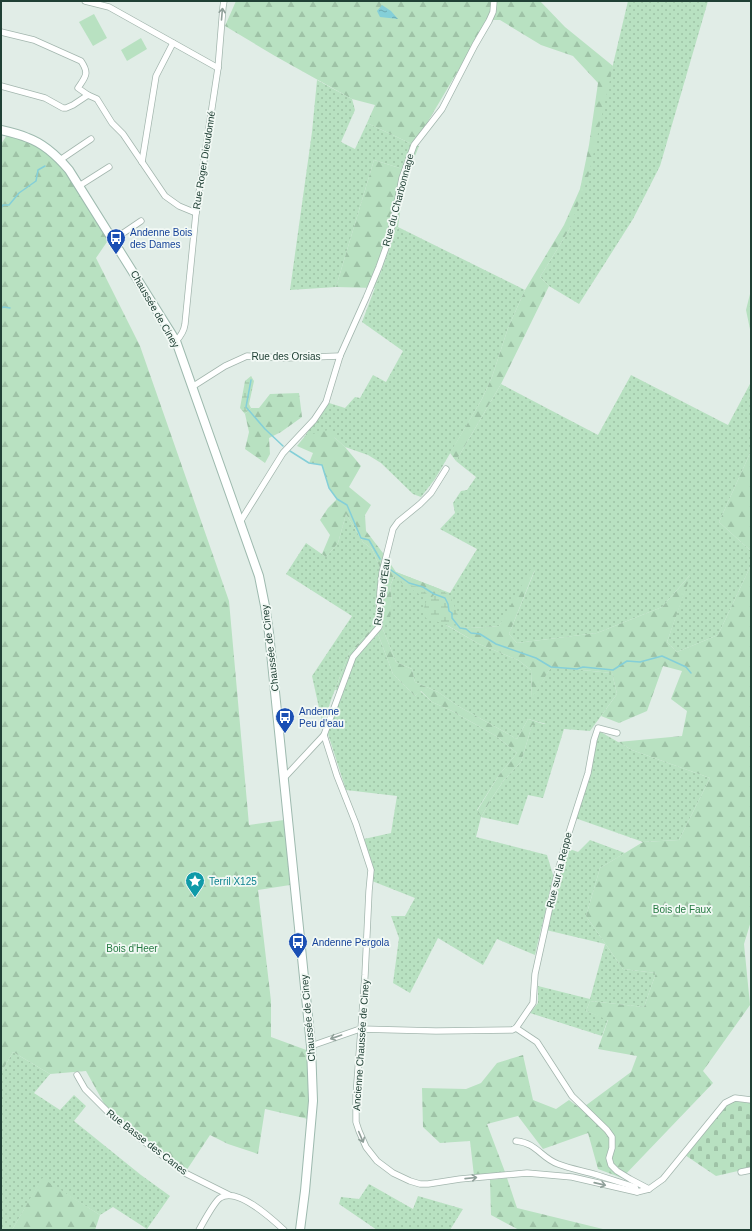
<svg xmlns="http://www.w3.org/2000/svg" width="752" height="1231" viewBox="0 0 752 1231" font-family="Helvetica,sans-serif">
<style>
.grass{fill:url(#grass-dots)}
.forest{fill:url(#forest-firs)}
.wetland{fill:url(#wetland-marsh)}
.cemetery{fill:url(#cemetery-stones)}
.pitch{fill:#b8e1c1}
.water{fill:url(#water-ripples)}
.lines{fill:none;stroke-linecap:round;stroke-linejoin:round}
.stream{stroke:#84cfd8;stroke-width:1.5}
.minor-casing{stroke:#a3b6ae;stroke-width:7}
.secondary-casing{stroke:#9ebaaf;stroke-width:10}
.minor{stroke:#fff;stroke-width:5.5}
.secondary{stroke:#fff;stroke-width:8}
.oneway{stroke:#90a09a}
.labels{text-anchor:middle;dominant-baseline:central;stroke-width:3.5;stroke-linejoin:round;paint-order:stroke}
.street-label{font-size:10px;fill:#204035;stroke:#f2f9f5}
.transit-label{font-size:10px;fill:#164399;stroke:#f2f9f5;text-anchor:start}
.culture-label{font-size:10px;fill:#0d838f;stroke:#f2f9f5;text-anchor:start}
.park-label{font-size:10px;fill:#267b42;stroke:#f2f9f5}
</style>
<defs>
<pattern id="grass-dots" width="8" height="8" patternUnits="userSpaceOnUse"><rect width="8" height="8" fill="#b8e1c1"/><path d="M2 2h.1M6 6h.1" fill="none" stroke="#9ec2a6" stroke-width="1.8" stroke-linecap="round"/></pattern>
<pattern id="forest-firs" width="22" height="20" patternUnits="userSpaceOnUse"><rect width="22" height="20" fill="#b8e1c1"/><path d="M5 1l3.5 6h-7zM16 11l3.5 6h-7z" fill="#9ec2a6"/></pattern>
<pattern id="wetland-marsh" width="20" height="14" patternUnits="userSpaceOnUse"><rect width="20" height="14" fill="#b8e1c1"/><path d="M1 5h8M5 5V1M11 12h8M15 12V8" fill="none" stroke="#9ec2a6"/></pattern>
<pattern id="cemetery-stones" width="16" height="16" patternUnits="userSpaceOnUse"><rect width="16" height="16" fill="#b8e1c1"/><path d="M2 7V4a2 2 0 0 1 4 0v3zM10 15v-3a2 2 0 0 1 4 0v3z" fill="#9ec2a6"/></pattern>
<pattern id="water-ripples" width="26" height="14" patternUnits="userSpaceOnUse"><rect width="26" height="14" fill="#84cfd8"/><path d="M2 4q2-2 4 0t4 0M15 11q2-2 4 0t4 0" fill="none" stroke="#6ca9b0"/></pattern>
</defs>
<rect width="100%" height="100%" fill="#e1ede7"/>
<!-- grass -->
<g class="grass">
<path d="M628,1H708L660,166L633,219L579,304L549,286L540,277L569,230L601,115Z"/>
<path d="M317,80L352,99L355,110L341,142L355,149L367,123L414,145L419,146L409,171L374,160L336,287L290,290L312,132Z"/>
<path d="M398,227L525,290L508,328L492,377L482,399L435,479L421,497L413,494L381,463L368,455L345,447L334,437L305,436L326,402L345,408L355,397L360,398L373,375L386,382L403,351L362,322Z"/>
<path d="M631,375L728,425L751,382V451L719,522L751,551V565L718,635L677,652L667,642L690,575L662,607L597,633L517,643L509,634L535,570L499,626L470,628L446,625L479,644L518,660L531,670L532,698L551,667L612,673L617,694L590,731L564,729L543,798L528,795L518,825L481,817L476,837L547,855L554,878L541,929L535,955L497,939L483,965L438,938L410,993L393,983L399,938L391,916H405L415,898L372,881L373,866L364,839L391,833L397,796L346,790L328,734L329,726L355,657L378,634L393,674L415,696L420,691L432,702L452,711L496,736L517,753L499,775L477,810L481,817L492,798L504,780L521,762L532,725L546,724L528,719L517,739L458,706L438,692L415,682L412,669L396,662L382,627L392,601L390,586L396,572L450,593L477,549L440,529L455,513L453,503L461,491L467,490L476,477L456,461L501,384L598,435Z"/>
<path d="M346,514L363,542L372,549L380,568L375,625L349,653L331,700L323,726L312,676L352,616L286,574L306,543L326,557L338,543Z"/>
<path d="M599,731L632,750L710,778L679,840L643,842L575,818L590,773Z"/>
<path d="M590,840L625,853L600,868L586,916L623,969L656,973L644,1007L590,1001L586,1011L608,1019L602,1036L530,1013L538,1003V986L590,999L605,944L546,930L567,848L578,852Z"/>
<path d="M13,1052L50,1074L34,1093L60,1110L74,1095L86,1106L74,1121L141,1175L170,1196L147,1229L113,1207L100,1215L42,1179L12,1230H1V1073Z"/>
<path d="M369,1184L413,1209L418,1196L463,1209L450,1230H377L339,1204L341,1197L359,1199Z"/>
</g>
<!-- forest -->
<g class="forest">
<path d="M236,1H540L565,27L613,66L588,178L569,230L540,277L549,286L501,384L456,461L450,453L482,399L492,377L508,328L525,290L564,225L580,189L589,145L598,83L573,56L541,45L500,20H488L414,145L367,123L375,105L352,99L275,56L225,26Z"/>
<path d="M9,132L29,138L60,160L109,239L96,258L140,346L229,601L249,825L284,820L290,885L258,890L271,1001V1037L309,1051L308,1119L265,1109L258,1154L228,1144L210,1135L186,1171L106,1107L86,1071L50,1074L13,1052L1,1073V144Z"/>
<path d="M374,160L409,171L404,184L398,227L375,288L336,287Z"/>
<path d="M751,290V334L746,310Z"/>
<path d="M299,393L302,417L281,432L269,438L270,454L265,463L245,449L249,432L245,414L251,408H259L270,394Z"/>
<path d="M332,429L334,437L345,447L361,466L349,487L371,505L365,515L366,531L383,553L396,572L440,589L431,599L420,587L403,584L394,576L390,586L392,601L390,618L382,627L396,662L412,669L415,682L438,692L458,706L517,739L528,719L547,725H532L521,762L504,780L492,798L481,817L477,811L499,775L517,753L496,736L452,711L432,702L421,691L415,696L393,674L378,634L355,657L342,691L335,690L349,653L375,625L380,568L372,549L363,542L346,514L338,543L326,557L322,554L330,535L320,520L328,508L337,499L329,488L322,465L309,463L313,453L297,446L305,436Z"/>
<path d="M751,451V551L719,522Z"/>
<path d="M751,565V921L744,944L750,1005L703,1071L713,1083L622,1178L598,1169L588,1133L543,1149L518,1116L487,1124L505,1172L474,1176L470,1141L440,1143L423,1127L422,1088L466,1089L481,1083L497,1063L523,1055L533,1100L556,1109L569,1100L581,1109L631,1072L637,1056L598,1049L608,1020L586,1011L590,1001L644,1007L656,973L623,969L586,916L600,868L643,842L679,840L710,778L632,750L618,742L682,736L687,711L671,699L682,671L663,666L647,711L619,723L601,716L617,694L612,673L551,667L532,699L531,670L518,660L479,644L445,624L470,628L499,626L532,567L535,569L509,634L517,643L597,633L662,607L691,574L667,642L677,652L718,635Z"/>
<path d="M42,1178L100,1215L95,1230H12Z"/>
<path d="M507,1178L517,1208L607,1230H519L491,1215L490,1180Z"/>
</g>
<!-- wetland -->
<g class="wetland">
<path d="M251,376L254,381L249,404L251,408L245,414L240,408L245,381Z"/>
<path d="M403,584L420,587L431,598L440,589L450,596L463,627L445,624L425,618L424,608L427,599Z"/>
</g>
<!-- cemetery -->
<path class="cemetery" d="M735,1100L751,1102V1168L716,1176L685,1155L725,1104Z"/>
<!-- pitch -->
<g class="pitch">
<path d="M94,14L107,38L93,46L79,22Z"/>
<path d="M141,38L147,49L127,61L121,50Z"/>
</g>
<!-- water -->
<path class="water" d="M382,5L391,11L398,19L380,17L377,11Z"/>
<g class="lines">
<!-- stream -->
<g class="stream">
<path d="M1,208L3,205H9L19,193L36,181L38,170L45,166"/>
<path d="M1,308L4,307L10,308"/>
<path d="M251,380L246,407L265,429L283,446"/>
<path d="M290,451L309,463L322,465L329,488L337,499L347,505L361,538L369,540L380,559"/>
<path d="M391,570L409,583L423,587L434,594L445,598L448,604L449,611L452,613V618L460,628L466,629L471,633L480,634L496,644L536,658L551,667L577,669L583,667L613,670L627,661L640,662L662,656L686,667L691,673"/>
</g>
<!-- minor casing -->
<g class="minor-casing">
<g id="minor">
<path d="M85,1L109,7L218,68"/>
<path d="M1,32L34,40L81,61C90,74 85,77 78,88L88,95"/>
<path d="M1,86L45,98L63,108H66L73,105L88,95L97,99L112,123L123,134L165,196L179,206L196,213"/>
<path d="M60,160L91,139"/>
<path d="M142,162L156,76L173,43"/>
<path d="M79,186L109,167"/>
<path d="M113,240L141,221"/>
<path d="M176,341C181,336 184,331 185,324L196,213L218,68L223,7L224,1"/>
<path d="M192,387L225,366L247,356L286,358L340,356"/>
<path d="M240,522L283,453L314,420L326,402L340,356L366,298L379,267L389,239L396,209L402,178L414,145L442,109L475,45L489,21L493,12L494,1"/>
<path d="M324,735L337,776L356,824L371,870L369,891L365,975L356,1096V1122L359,1131L366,1147L377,1161L393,1173L410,1181L420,1184H428L460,1179L527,1173L572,1177L637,1192L649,1189L663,1179L725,1103L735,1098L751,1100"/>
<path d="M284,778L324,735L353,657L379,627L380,592L382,573L393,529L398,522L420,504L431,493L446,469"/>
<path d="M516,1028L537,1042L572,1096L607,1130L612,1137V1148L609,1158L611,1165L617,1171L630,1179L649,1189"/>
<path d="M311,1046L360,1029L436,1031L512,1030L516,1028L533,1003L535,974L556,879L566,842L588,773L594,740L598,728L617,733"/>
<path d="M77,1075L85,1089L111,1115L133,1133L185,1173L229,1195"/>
<path d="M516,1141C537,1143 541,1158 558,1164C571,1169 584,1171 597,1175C610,1179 622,1183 635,1187L637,1192"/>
<path d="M741,1172L751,1170"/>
<path d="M199,1230C203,1223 214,1202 220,1198C237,1186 272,1219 284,1230"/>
</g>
</g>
<!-- secondary casing -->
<g class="secondary-casing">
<path id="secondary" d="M1,130C10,132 19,134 28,138C45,144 58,157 69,170L176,341L259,576L265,606L269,633L311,1046L313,1101L305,1191L300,1230"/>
</g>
<!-- minor -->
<use href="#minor" class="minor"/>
<!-- secondary -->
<use href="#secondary" class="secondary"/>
</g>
<!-- one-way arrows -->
<defs><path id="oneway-shaft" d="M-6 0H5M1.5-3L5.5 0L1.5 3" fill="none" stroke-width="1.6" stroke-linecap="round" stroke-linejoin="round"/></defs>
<g class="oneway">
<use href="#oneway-shaft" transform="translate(222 14) rotate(-85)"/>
<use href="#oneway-shaft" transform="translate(336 1037) rotate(161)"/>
<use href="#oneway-shaft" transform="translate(361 1137) rotate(67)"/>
<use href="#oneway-shaft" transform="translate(471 1178) rotate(-6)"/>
<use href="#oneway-shaft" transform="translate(600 1184) rotate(13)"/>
</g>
<!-- icons -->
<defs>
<g id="bus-pin" transform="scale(1)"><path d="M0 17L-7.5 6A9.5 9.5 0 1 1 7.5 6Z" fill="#1a4fb4" stroke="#f2f9f5"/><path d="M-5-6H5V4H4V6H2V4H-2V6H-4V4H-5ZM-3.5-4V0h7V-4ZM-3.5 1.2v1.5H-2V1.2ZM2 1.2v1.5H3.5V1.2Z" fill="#fff"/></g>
<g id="sight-pin" transform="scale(1)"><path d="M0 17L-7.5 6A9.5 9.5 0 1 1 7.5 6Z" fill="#0f9aa8" stroke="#f2f9f5"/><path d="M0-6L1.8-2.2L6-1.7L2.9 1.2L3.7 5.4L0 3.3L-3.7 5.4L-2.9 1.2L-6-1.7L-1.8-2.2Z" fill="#fff"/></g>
</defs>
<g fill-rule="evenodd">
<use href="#bus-pin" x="116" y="238"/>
<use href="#bus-pin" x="285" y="717"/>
<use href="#sight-pin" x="195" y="881"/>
<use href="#bus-pin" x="298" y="942"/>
</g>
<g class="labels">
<!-- street labels -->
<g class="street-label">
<text transform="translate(204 160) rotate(-81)">Rue Roger Dieudonné</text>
<text transform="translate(398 200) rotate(-75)">Rue du Charbonnage</text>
<text transform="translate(155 309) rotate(60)">Chaussée de Ciney</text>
<text x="286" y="356">Rue des Orsias</text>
<text transform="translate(382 592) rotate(-82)">Rue Peu d'Eau</text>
<text transform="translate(270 648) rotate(-97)">Chaussée de Ciney</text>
<text transform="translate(559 870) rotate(-76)">Rue sur la Reppe</text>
<text transform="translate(308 1018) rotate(-95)">Chaussée de Ciney</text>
<text transform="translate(361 1045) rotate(-86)">Ancienne Chaussée de Ciney</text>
<text transform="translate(147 1142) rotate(38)">Rue Basse des Canes</text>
</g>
<!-- transit labels -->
<g class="transit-label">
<text x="130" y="232">Andenne Bois<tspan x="130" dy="12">des Dames</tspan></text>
<text x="299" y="711">Andenne<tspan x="299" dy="12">Peu d'eau</tspan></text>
<text x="312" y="942">Andenne Pergola</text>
</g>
<!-- culture labels -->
<g class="culture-label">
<text x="209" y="881">Terril X125</text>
</g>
<!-- park labels -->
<g class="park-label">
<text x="682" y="909">Bois de Faux</text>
<text x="132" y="948">Bois d'Heer</text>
</g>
</g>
<!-- border -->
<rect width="752" height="1231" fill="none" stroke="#204035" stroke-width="4"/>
</svg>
